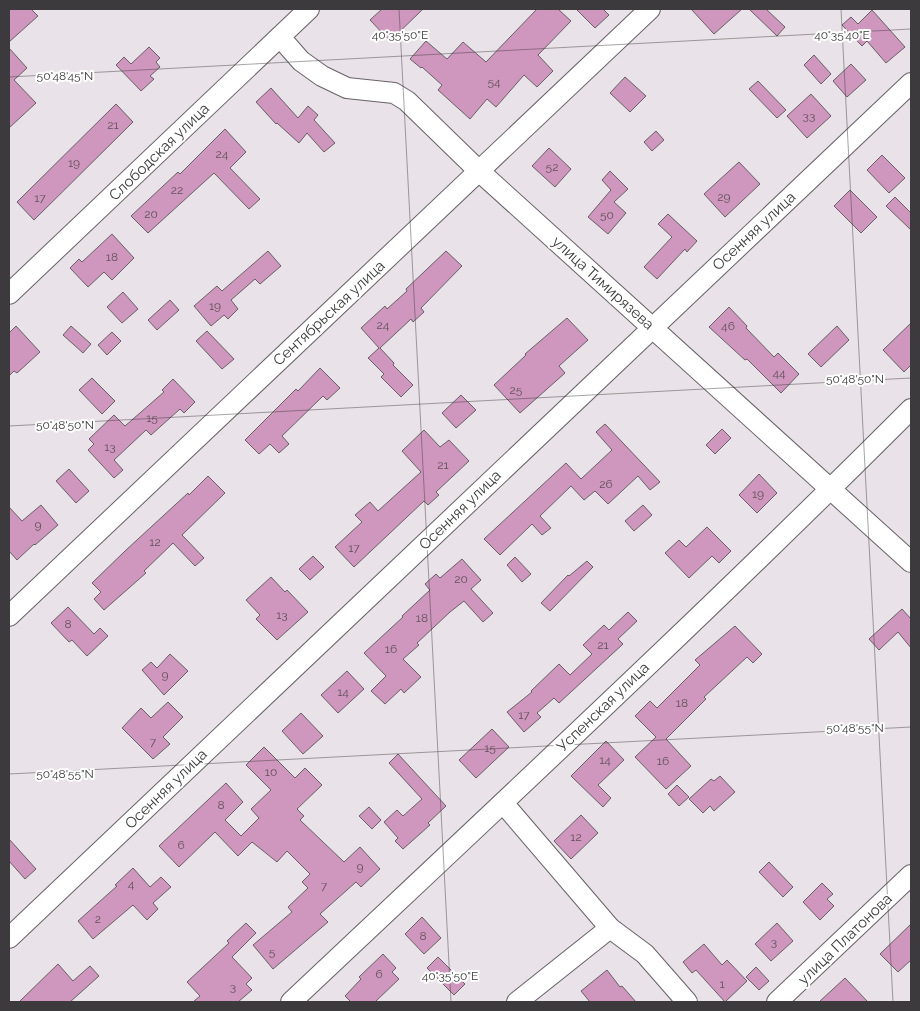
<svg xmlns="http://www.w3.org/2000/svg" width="920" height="1011" viewBox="0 0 920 1011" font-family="Raleway,sans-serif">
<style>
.building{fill:#cf97bd;stroke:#676064}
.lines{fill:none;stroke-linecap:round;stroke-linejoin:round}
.minor-casing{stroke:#686267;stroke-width:22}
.minor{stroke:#fff;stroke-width:20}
.ticks{fill:none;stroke:#3c3a3c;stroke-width:1;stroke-opacity:0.45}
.labels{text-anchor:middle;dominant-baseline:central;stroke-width:4;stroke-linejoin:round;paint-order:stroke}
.number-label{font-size:12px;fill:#61515c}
.street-label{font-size:15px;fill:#3c3a3c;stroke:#fff}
.ticks-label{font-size:12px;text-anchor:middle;fill:#3c3a3c;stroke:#fff;stroke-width:4;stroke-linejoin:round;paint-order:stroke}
</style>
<rect width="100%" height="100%" fill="#e9e2e8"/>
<!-- building -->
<g class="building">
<path d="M9,9H31L38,16L9,42Z"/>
<path d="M382,9H423L390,41L370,20Z"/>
<path d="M537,9H558L571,21L538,55L553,71L537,87L524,75L496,107L487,99L470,119L438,90L442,85L422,67L421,68L410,59L426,41L447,59L463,42L486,62Z"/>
<path d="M576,9H603L609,15L595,28Z"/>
<path d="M691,9H742L714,34Z"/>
<path d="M749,9H766L785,27L777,36Z"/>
<path d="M872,10L905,47L886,63L867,41L862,46L842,25L851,17L858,24Z"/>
<path d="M149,47L160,58L156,62L160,67L150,76L154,79L141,91L116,65L124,57L131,64Z"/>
<path d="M9,48L27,68L14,80L36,103L9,128Z"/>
<path d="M814,55L831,74L821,84L804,65Z"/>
<path d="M851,64L866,80L847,97L833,81Z"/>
<path d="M625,77L646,96L630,112L610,93Z"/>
<path d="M758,81L786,110L777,118L749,89Z"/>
<path d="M271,88L298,118L308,106L318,115L314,120L335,143L324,152L307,133L299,143L277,123L276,124L256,102Z"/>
<path d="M811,94L831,116L807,138L787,116Z"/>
<path d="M116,104L133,122L34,220L17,202Z"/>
<path d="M225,129L246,152L230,168L260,199L249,209L214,173L148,233L131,216L178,172L180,174Z"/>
<path d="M656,131L664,140L652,151L644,142Z"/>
<path d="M549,148L571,169L555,187L532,166Z"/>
<path d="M882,155L905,178L889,193L867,170Z"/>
<path d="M739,162L760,184L725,217L704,194Z"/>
<path d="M610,171L628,189L614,202L626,213L608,234L588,217L611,190L602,180Z"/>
<path d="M850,190L877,217L861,233L834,206Z"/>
<path d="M895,197L911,213V230L886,206Z"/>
<path d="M668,214L697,241L687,252L685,249L657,279L644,267L672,237L658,224Z"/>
<path d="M112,234L134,258L112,280L104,272L88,287L70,268L79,259L82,262Z"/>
<path d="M268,251L281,266L260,284L255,279L231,300L238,309L228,319L224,315L211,326L194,306L217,286L222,291Z"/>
<path d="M446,251L462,266L421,308L424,312L413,322L411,319L380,348L394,363L393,365L413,385L401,397L381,377L384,374L368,358L379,348L361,328L385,306L387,309L407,291L406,289Z"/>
<path d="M123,292L138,309L122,323L107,307Z"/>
<path d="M170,300L179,310L157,330L148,320Z"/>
<path d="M729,307L747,326L746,328L774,357L778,353L799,374L781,393L747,359L745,360L709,327Z"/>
<path d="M567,318L588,340L559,366L565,373L520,413L494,385L526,355L525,354Z"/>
<path d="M911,323V365L904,372L883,350Z"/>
<path d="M16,326L40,352L17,373L14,371L9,376V333Z"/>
<path d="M71,326L91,344L83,353L63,335Z"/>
<path d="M837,326L849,340L821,367L808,354Z"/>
<path d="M207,331L234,359L222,369L196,341Z"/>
<path d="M112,332L121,341L107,355L98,345Z"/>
<path d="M320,368L340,388L327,400L323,396L282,436L289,444L279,453L270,444L259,454L245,440L296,389L298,391Z"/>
<path d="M92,378L115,401L102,414L79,390Z"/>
<path d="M173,379L195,402L184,413L180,409L151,435L146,430L114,460L123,470L114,478L88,450L94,444L89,439L114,415L125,426L164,392L162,390Z"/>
<path d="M461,395L476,410L456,428L442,413Z"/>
<path d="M605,424L660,482L650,490L638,476L608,504L595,491L584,500L571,486L540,516L551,528L542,535L532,524L500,555L484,539L566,463L581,479L612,450L596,432Z"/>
<path d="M722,429L731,438L715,454L706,445Z"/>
<path d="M424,430L440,447L449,440L469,461L436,492L439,495L428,505L424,501L354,567L335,547L362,522L355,515L370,502L378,511L421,472L402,451Z"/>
<path d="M69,469L89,491L76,503L56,481Z"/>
<path d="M759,474L777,493L757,513L739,495Z"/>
<path d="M208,476L225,493L182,535L204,558L195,566L173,543L144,571L146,573L104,610L94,599L101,592L92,583L125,551L188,493L189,495Z"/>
<path d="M41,505L58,525L35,545L34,544L17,560L9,551V507L22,521Z"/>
<path d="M643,505L652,515L634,531L625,521Z"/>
<path d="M707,527L731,551L719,563L712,556L689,578L665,553L679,540L686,547Z"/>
<path d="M313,556L324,567L310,580L299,569Z"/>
<path d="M515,557L531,574L522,582L507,565Z"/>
<path d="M462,559L481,580L471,589L493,613L483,622L464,601L450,612L417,643L419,645L403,659L421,677L404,693L401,689L385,704L371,691L386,676L364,653L403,617L402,616L430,590L425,584L436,574L440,578Z"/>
<path d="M587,561L593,567L550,611L541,603L568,575L569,576Z"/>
<path d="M271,577L285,592L287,590L308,612L277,640L256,619L260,615L246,600Z"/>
<path d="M68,607L94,634L100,628L108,636L87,656L72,640L69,642L51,623Z"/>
<path d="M902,609L911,619V648L898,632L879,650L869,639Z"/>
<path d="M628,612L637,621L618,639L623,644L559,703L554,698L537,713L541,717L524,732L507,712L532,692L531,691L559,664L570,675L592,654L583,645L604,625L609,630Z"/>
<path d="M735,626L762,654L753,663L747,657L704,697L706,699L666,739L691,766L666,789L635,757L656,737L635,716L650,701L657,708L700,665L695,660Z"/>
<path d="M170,654L188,671L164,695L142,670L151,662L157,668Z"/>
<path d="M347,671L364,689L338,713L321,695Z"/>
<path d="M168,702L183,717L163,737L170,744L153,759L122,728L141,708L151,718Z"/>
<path d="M301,713L323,736L303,754L282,731Z"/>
<path d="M492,729L509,747L476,778L459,760Z"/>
<path d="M606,741L624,760L598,785L611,798L603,807L571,776Z"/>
<path d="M264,747L295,778L305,768L322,785L297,809L304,816L300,820L344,862L360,847L380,869L361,887L356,882L320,914L328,922L273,969L253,945L292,912L288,907L308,888L302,882L310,874L287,851L277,862L252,842L238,856L215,832L179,867L159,846L226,783L243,802L225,820L241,836L259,818L251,809L271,790L246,765Z"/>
<path d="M398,754L446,806L428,823L430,825L403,849L395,841L398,838L384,822L397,810L403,816L422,799L389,763Z"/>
<path d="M720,776L735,792L714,811L710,806L703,813L689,799L711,779L714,781Z"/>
<path d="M677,785L689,797L679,806L668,794Z"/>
<path d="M369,807L381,820L372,829L359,816Z"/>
<path d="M581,815L598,833L571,859L554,841Z"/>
<path d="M9,839L36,869L25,879L9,861Z"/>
<path d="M769,862L793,887L783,897L759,872Z"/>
<path d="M133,868L150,887L161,877L171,887L153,903L158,909L147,920L133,905L93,939L78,921L117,886L115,885Z"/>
<path d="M822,883L833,894L827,899L834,906L820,920L803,902Z"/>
<path d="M422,917L441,938L424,954L405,934Z"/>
<path d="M246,923L256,933L232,957L252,978L246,984L252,990L238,1002H193L200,996L187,982L229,943L227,941Z"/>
<path d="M777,923L793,941L771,961L755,944Z"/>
<path d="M911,924V960L898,972L880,954Z"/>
<path d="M704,944L722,965L727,960L747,981L725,1002L696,970L692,973L683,962Z"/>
<path d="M383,954L396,968L392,972L399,979L375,1002H351L345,996L361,979L359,977Z"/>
<path d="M438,957L465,984L454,995L427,968Z"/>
<path d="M58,964L73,981L90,966L99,976L70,1002H19Z"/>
<path d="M756,967L769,981L759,990L746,977Z"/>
<path d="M607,970L620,987L622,986L636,1002H590L581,991Z"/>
<path d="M845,978L868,1002H819Z"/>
</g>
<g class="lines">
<!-- minor casing -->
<g class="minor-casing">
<g id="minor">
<path d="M280,37L301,61L322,76L347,88L394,93L407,101L479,171L911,562"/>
<path d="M9,294L309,9"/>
<path d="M9,616L650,9"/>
<path d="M503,803L610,928L645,954L687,1002"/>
<path d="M9,938L911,83"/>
<path d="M291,1002C499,806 709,611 911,409"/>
<path d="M517,1002L610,928"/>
<path d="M777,1002L911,875"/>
</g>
</g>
<!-- minor -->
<use href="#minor" class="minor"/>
</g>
<!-- ticks -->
<path class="ticks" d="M399,9L451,1002M841,9L893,1002M9,77L911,29M9,426L911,378M9,774L911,727M9,994V1002"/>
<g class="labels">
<!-- number labels -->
<g class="number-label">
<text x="494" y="82">54</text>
<text x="809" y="116">33</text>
<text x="113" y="125">21</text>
<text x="222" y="154">24</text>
<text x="74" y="163">19</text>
<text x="552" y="167">52</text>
<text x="177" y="190">22</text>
<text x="724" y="197">29</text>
<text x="40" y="198">17</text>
<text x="151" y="214">20</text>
<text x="607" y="215">50</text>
<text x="112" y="257">18</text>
<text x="215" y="306">19</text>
<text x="383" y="325">24</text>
<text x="728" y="326">46</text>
<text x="779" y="373">44</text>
<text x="516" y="390">25</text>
<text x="152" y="418">15</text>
<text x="110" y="447">13</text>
<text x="443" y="465">21</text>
<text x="606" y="484">26</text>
<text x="758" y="494">19</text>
<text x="38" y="525">9</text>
<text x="155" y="542">12</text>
<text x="354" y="548">17</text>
<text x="461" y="579">20</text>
<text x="282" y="615">13</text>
<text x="422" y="618">18</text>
<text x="68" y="624">8</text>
<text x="603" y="645">21</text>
<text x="391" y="649">16</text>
<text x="165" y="675">9</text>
<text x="343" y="692">14</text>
<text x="682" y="703">18</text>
<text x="524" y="715">17</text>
<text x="153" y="742">7</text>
<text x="490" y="748">15</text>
<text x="605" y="760">14</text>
<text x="663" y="761">16</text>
<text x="271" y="772">10</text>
<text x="221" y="805">8</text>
<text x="576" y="837">12</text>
<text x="181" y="845">6</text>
<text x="360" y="867">9</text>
<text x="131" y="884">4</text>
<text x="324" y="886">7</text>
<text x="98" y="919">2</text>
<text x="423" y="936">8</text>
<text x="774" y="942">3</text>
<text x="272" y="952">5</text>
<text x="379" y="974">6</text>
<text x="722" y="984">1</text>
<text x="233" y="987">3</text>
</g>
<!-- street labels -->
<g class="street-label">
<text transform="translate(159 152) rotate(-44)">Слободская улица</text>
<text transform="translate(754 231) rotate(-43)">Осенняя улица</text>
<text transform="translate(603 283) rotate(42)">улица Тимирязева</text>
<text transform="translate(329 313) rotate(-43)">Сентябрьская улица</text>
<text transform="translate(460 510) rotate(-44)">Осенняя улица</text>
<text transform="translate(603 707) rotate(-44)">Успенская улица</text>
<text transform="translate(166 789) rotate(-44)">Осенняя улица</text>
<text transform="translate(845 939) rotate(-44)">улица Платонова</text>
</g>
</g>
<g class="ticks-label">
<text x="400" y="39">40°35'50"E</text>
<text x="842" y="39">40°35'40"E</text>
<text x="65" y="80">50°48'45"N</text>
<text x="855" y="383">50°48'50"N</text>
<text x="65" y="429">50°48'50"N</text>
<text x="855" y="732">50°48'55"N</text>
<text x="65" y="778">50°48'55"N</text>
<text x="450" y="980">40°35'50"E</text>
</g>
<!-- border -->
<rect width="920" height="1011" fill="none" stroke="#3c3a3c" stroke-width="20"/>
</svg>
